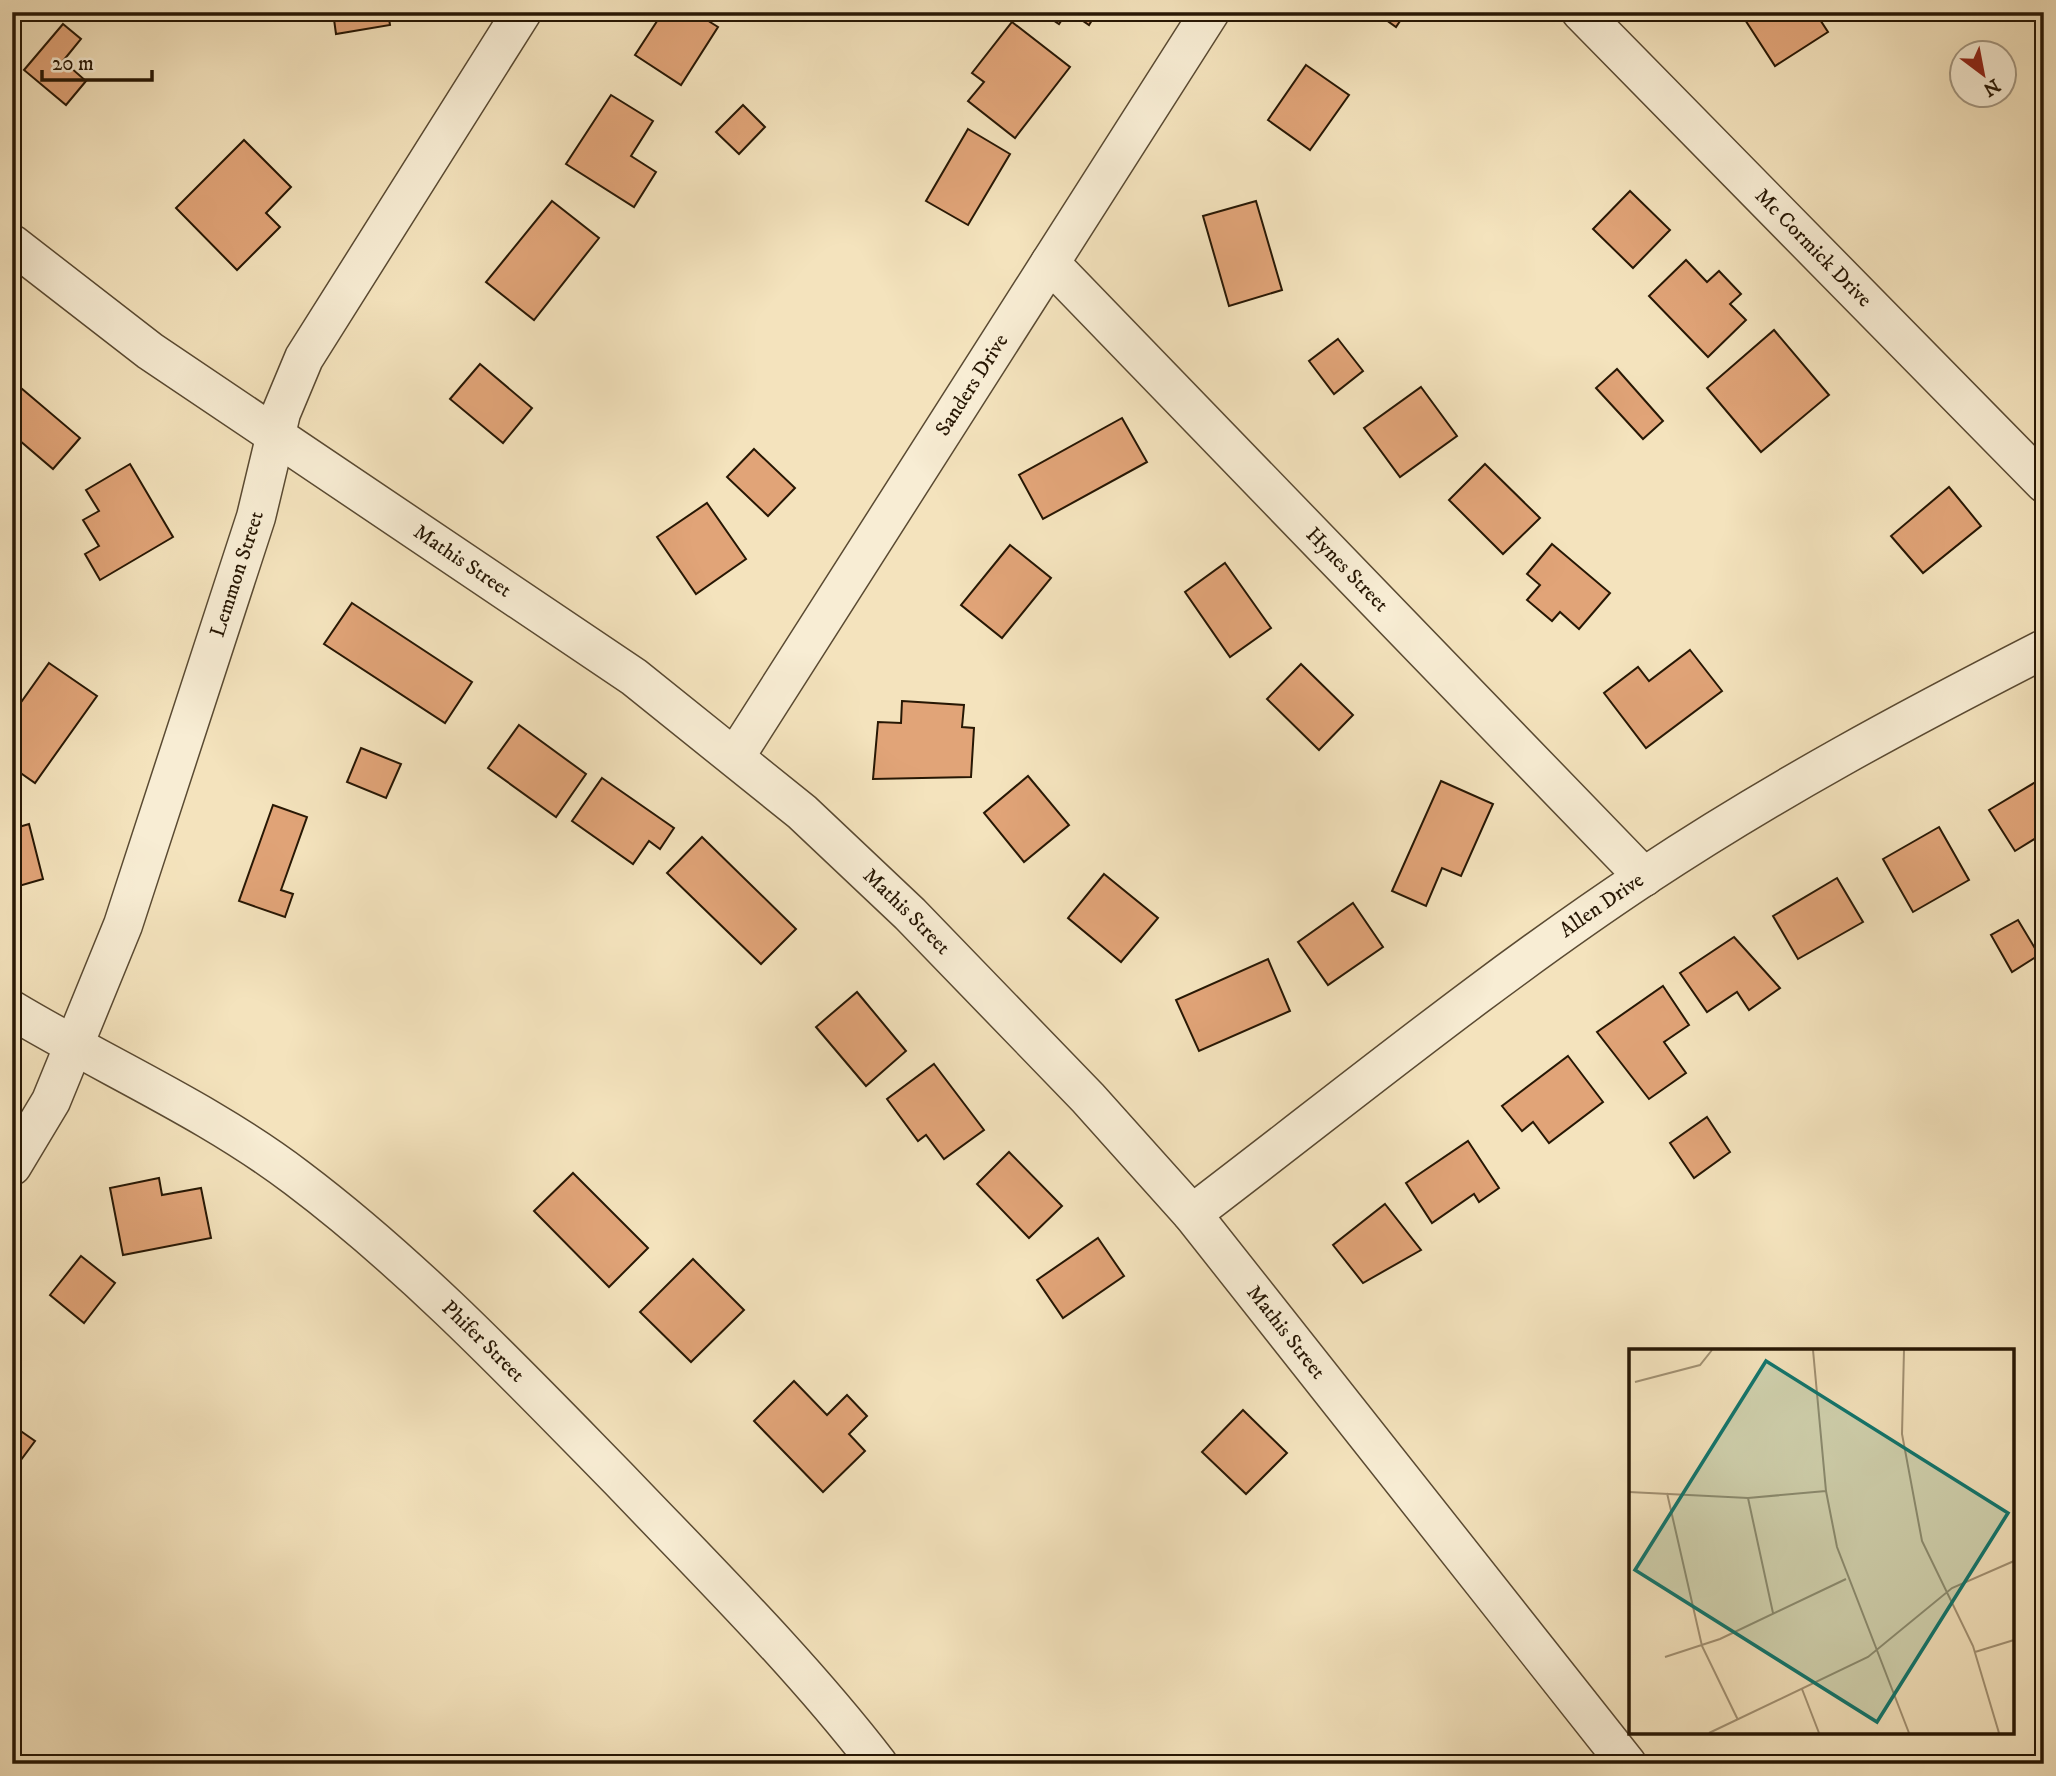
<svg xmlns="http://www.w3.org/2000/svg" width="2056" height="1776" viewBox="0 0 2056 1776" font-family="'IM FELL DW Pica',serif">
<style>
.building{fill:#e1a478;stroke:#271704;stroke-width:2}
.lines{fill:none;stroke-linecap:round;stroke-linejoin:round}
.street-casing{stroke:#5a4a32;stroke-width:41}
.street{stroke:#f8edd4;stroke-width:38}
.labels{text-anchor:middle;dominant-baseline:central;stroke-width:5;stroke-linejoin:round;paint-order:stroke}
.street-label{font-size:21px;fill:#271704;stroke:#f8edd4}
.inset-road{fill:none;stroke:#a29173;stroke-width:2}
.view{fill:#0f766e;fill-opacity:0.15;stroke:#0f766e;stroke-width:3.5}
.inset-edge{fill:none;stroke:#271704;stroke-width:3.5}
</style>
<rect width="100%" height="100%" fill="#f4e3bd"/>
<filter id="stains"><feTurbulence type="fractalNoise" baseFrequency=".00286" numOctaves="4"/><feColorMatrix values="0 0 0 0 .2 0 0 0 0 .09 0 0 0 0 .02 0 0 0 .5 -.17"/></filter>
<radialGradient id="worn" r=".72"><stop offset=".6" stop-color="#630" stop-opacity="0"/><stop offset="1" stop-color="#630" stop-opacity=".3"/></radialGradient>
<!-- building -->
<g class="building">
<path d="M333,12H388L390,25L336,34Z"/>
<path d="M663,12H694L718,27L681,85L635,55Z"/>
<path d="M1041,12H1067L1059,24Z"/>
<path d="M1070,12H1097L1089,25Z"/>
<path d="M1375,12H1406L1396,27Z"/>
<path d="M1740,12H1815L1828,32L1775,66Z"/>
<path d="M1012,22L1070,67L1015,138L968,101L984,82L972,73Z"/>
<path d="M63,24L81,39L63,61L86,81L66,105L24,70Z"/>
<path d="M1306,65L1349,95L1310,150L1268,120Z"/>
<path d="M611,95L653,121L631,156L656,172L634,207L566,164Z"/>
<path d="M743,105L765,127L739,154L716,132Z"/>
<path d="M968,129L1010,154L968,225L926,201Z"/>
<path d="M244,140L291,187L266,213L280,227L237,270L176,208Z"/>
<path d="M1630,191L1670,230L1633,268L1593,229Z"/>
<path d="M552,201L599,238L534,320L486,282Z"/>
<path d="M1256,201L1282,290L1229,306L1203,216Z"/>
<path d="M1686,260L1707,282L1719,271L1741,294L1730,304L1746,320L1708,357L1649,296Z"/>
<path d="M1774,330L1829,395L1761,452L1707,388Z"/>
<path d="M1338,339L1363,371L1334,394L1309,361Z"/>
<path d="M480,364L532,408L503,443L450,399Z"/>
<path d="M1617,369L1663,421L1643,439L1596,388Z"/>
<path d="M1421,387L1457,436L1400,477L1364,428Z"/>
<path d="M21,388L80,438L53,469L12,434V397Z"/>
<path d="M1122,418L1147,462L1043,519L1019,475Z"/>
<path d="M754,449L795,488L768,516L727,477Z"/>
<path d="M130,464L173,537L100,580L85,554L99,546L83,520L99,511L86,490Z"/>
<path d="M1485,464L1540,518L1503,554L1449,500Z"/>
<path d="M1949,487L1981,526L1923,573L1891,536Z"/>
<path d="M707,503L746,559L696,594L657,537Z"/>
<path d="M1552,544L1610,593L1579,629L1560,612L1552,621L1527,600L1540,585L1527,574Z"/>
<path d="M1010,545L1051,578L1002,638L961,605Z"/>
<path d="M1225,563L1271,628L1230,657L1185,592Z"/>
<path d="M352,603L472,682L445,723L324,644Z"/>
<path d="M1690,650L1722,691L1646,748L1604,693L1638,667L1649,681Z"/>
<path d="M49,663L97,696L35,783L12,767V715Z"/>
<path d="M1301,664L1353,715L1319,750L1267,699Z"/>
<path d="M902,701L964,705L962,727L974,728L971,777L873,779L878,722L901,723Z"/>
<path d="M519,725L586,774L556,817L488,768Z"/>
<path d="M361,748L401,764L386,798L347,782Z"/>
<path d="M1028,776L1069,825L1024,862L984,813Z"/>
<path d="M2044,777V833L2015,851L1989,810Z"/>
<path d="M602,778L674,828L660,849L649,841L633,864L572,821Z"/>
<path d="M1441,781L1493,804L1461,876L1442,868L1426,906L1392,891Z"/>
<path d="M273,805L307,817L281,890L293,894L285,917L239,901Z"/>
<path d="M29,824L43,879L12,888V829Z"/>
<path d="M1939,827L1969,880L1913,912L1883,859Z"/>
<path d="M702,837L796,929L761,964L667,873Z"/>
<path d="M1104,874L1158,918L1121,962L1068,918Z"/>
<path d="M1837,878L1863,922L1798,959L1773,916Z"/>
<path d="M1353,903L1383,947L1328,985L1298,942Z"/>
<path d="M2018,920L2039,955L2012,972L1991,935Z"/>
<path d="M1734,937L1780,988L1749,1010L1737,992L1707,1012L1680,973Z"/>
<path d="M1268,959L1290,1011L1199,1051L1176,1000Z"/>
<path d="M1663,986L1689,1025L1664,1042L1686,1073L1649,1099L1597,1032Z"/>
<path d="M857,992L906,1051L866,1086L816,1027Z"/>
<path d="M1568,1056L1603,1102L1549,1143L1533,1122L1522,1131L1502,1106Z"/>
<path d="M934,1064L984,1130L944,1159L926,1135L918,1141L887,1099Z"/>
<path d="M1707,1117L1730,1152L1694,1178L1670,1143Z"/>
<path d="M1468,1141L1499,1188L1479,1202L1474,1194L1432,1223L1406,1183Z"/>
<path d="M1009,1152L1062,1206L1029,1238L977,1184Z"/>
<path d="M573,1173L648,1248L609,1287L534,1211Z"/>
<path d="M159,1178L162,1195L201,1188L211,1238L123,1255L110,1188Z"/>
<path d="M1385,1204L1421,1250L1363,1283L1333,1245Z"/>
<path d="M1098,1238L1124,1276L1063,1318L1037,1280Z"/>
<path d="M81,1256L115,1283L84,1323L50,1295Z"/>
<path d="M693,1259L744,1310L691,1362L640,1312Z"/>
<path d="M794,1381L827,1415L847,1395L867,1416L849,1434L865,1451L823,1492L754,1421Z"/>
<path d="M1243,1410L1287,1453L1246,1494L1202,1452Z"/>
<path d="M12,1425L35,1441L12,1472Z"/>
</g>
<g class="lines">
<!-- street casing -->
<g class="street-casing">
<g id="street">
<path id="s1" d="M1581,12L2044,483"/>
<path id="s2" d="M12,244L150,351L634,677L802,812L910,914L1088,1098L1192,1214L1627,1764"/>
<path id="s3" d="M1050,263L1644,877"/>
<path id="s4" d="M735,757L1210,12"/>
<path id="s5" d="M12,1010C107,1067 209,1111 297,1178C415,1267 517,1375 620,1480C707,1571 801,1664 878,1764"/>
<path id="s6" d="M12,1166L51,1101L123,925L256,517L281,413L304,358L522,12"/>
<path id="s7" d="M1192,1214C1342,1100 1488,980 1645,876C1773,791 1907,719 2044,649"/>
</g>
</g>
<!-- street -->
<use href="#street" class="street"/>
</g>
<g class="labels">
<!-- street labels -->
<g class="street-label">
<text stroke="none"><textPath href="#s1" startOffset="331">Mc Cormick Drive</textPath></text>
<text stroke="none"><textPath href="#s4" startOffset="441">Sanders Drive</textPath></text>
<text stroke="none"><textPath href="#s2" startOffset="551">Mathis Street</textPath></text>
<text stroke="none"><textPath href="#s3" startOffset="427">Hynes Street</textPath></text>
<text stroke="none"><textPath href="#s6" startOffset="635">Lemmon Street</textPath></text>
<text stroke="none"><textPath href="#s7" startOffset="513">Allen Drive</textPath></text>
<text stroke="none"><textPath href="#s2" startOffset="1118">Mathis Street</textPath></text>
<text stroke="none"><textPath href="#s2" startOffset="1685">Mathis Street</textPath></text>
<text stroke="none"><textPath href="#s5" startOffset="579">Phifer Street</textPath></text>
</g>
</g>
<!-- overview -->
<g transform="translate(1629 1349)">
<rect width="385" height="385" fill="#f4e3bd"/>
<path class="inset-road" d="M184,1L197,142L208,198L280,384M275,1L273,85L293,192L344,297L370,384M6,33L71,16L83,1M0,143L119,149L197,142M38,144L73,297L109,371M119,149L144,264M346,303L385,291M36,308L91,290L217,230M173,340L190,384M80,384L239,308L323,239L385,212"/>
<path class="view" d="M137,12L379,164L248,373L6,221Z"/>
<rect width="385" height="385" class="inset-edge"/>
</g>
<!-- margin -->
<rect width="2056" height="1776" fill="none" stroke="#f4e3bd" stroke-width="42"/>
<rect x="14" y="14" width="2028" height="1748" fill="none" stroke="#271704" stroke-width="3.5"/>
<rect x="21" y="21" width="2014" height="1734" fill="none" stroke="#271704" stroke-width="2"/>
<!-- north arrow -->
<g transform="translate(1983 74) rotate(148)"><circle r="33" fill="#f8edd4" stroke="#a49781" stroke-width="2"/>
<path d="M0-5L12 26L0 18L-12 26Z" fill="#8f2418"/>
<text y="-10" font-size="19" font-weight="bold" text-anchor="middle" fill="#271704">N</text>
</g>
<!-- scale -->
<path d="M42 70v10h110v-10" fill="none" stroke="#271704" stroke-width="3.5"/>
<text x="52" y="70" font-size="21" fill="#271704" stroke="#f8edd4" stroke-width="5" paint-order="stroke">20 m</text>
<rect width="100%" height="100%" filter="url(#stains)"/>
<rect width="100%" height="100%" fill="url(#worn)"/>
</svg>
